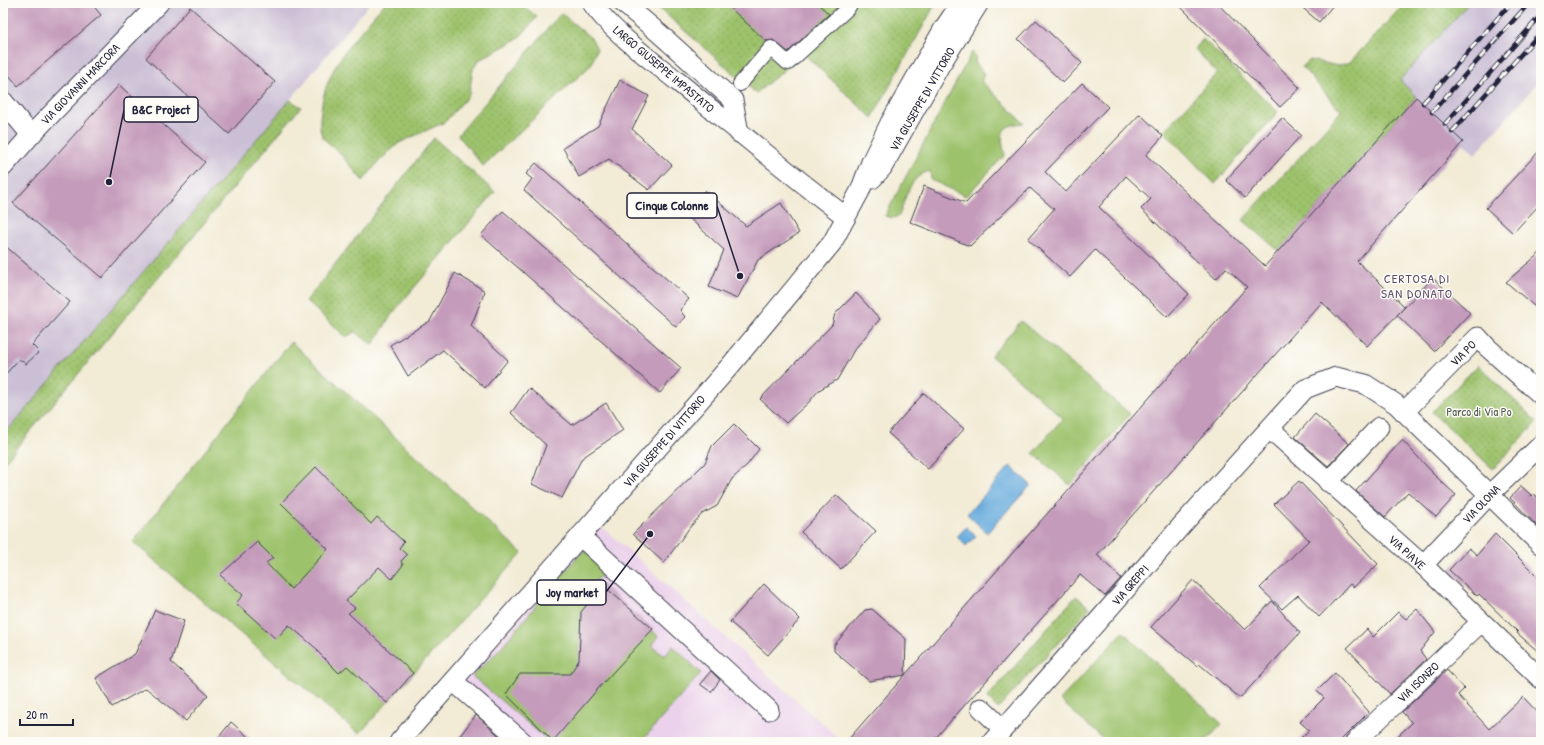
<svg xmlns="http://www.w3.org/2000/svg" width="1544" height="745" viewBox="0 0 1544 745" font-family="'Patrick Hand',sans-serif">
<style>
.built{fill:#ebd1eb}
.industrial{fill:#cbbfd5}
.grass{fill:#9dc26c;stroke:#607254}
.park{fill:url(#park-dots);stroke:#607254}
.water{fill:#68acdd;stroke:#45678c}
.building{fill:#c49bbb}
.lines{fill:none;stroke-linecap:round;stroke-linejoin:round}
.pedestrian-casing{stroke:#414052;stroke-width:16}
.minor-casing{stroke:#414052;stroke-width:21}
.pedestrian{stroke:#fff;stroke-width:14}
.minor{stroke:#fff;stroke-width:19}
.rail-casing{stroke:#22223b;stroke-width:4.5}
.rail{stroke:#fdfcf7;stroke-width:3;stroke-dasharray:9;stroke-linecap:butt}
.labels{text-anchor:middle;dominant-baseline:central;stroke-width:3;stroke-linejoin:round;paint-order:stroke}
.street-label{font-size:12px;fill:#22223b;stroke:#fdfcf7}
.park-label{font-size:12px;fill:#4d5a4c;stroke:#fdfcf7}
.neighbourhood-label{font-size:13px;letter-spacing:1px;fill:#5b4c68;stroke:#fdfcf7}
.leader{fill:none;stroke:#22223b;stroke-width:1.5}
.callout-dot{fill:#22223b;stroke:#fdfcf7;stroke-width:1.5}
.callout{fill:#fdfcf7;stroke:#22223b;stroke-width:1.5}
.callout-label{font-size:13px;text-anchor:middle;font-weight:bold;fill:#22223b}
</style>
<defs>
<pattern id="park-dots" width="8" height="8" patternUnits="userSpaceOnUse"><rect width="8" height="8" fill="#9dc26c"/><path d="M2 2h.1M6 6h.1" fill="none" stroke="#87a65e" stroke-width="1.8" stroke-linecap="round"/></pattern>
</defs>
<rect width="100%" height="100%" fill="#fdfcf7"/>
<filter id="ink" filterUnits="userSpaceOnUse"><feTurbulence type="fractalNoise" baseFrequency=".025" numOctaves="2"/><feDisplacementMap in="SourceGraphic" scale="8" xChannelSelector="R" yChannelSelector="G"/><feConvolveMatrix kernelMatrix="1 2 1 2 8 2 1 2 1" color-interpolation-filters="sRGB"/></filter>
<filter id="wash" filterUnits="userSpaceOnUse"><feTurbulence type="fractalNoise" baseFrequency=".012" numOctaves="4" result="noise"/><feDisplacementMap in="SourceGraphic" scale="16" xChannelSelector="R" yChannelSelector="G"/><feGaussianBlur stdDeviation="0.9" result="paint"/><feColorMatrix in="noise" values="0 0 0 0 0 0 0 0 0 0 0 0 0 0 0 0 0 1.4 0 .05"/><feComposite in="paint" operator="in"/></filter>
<g filter="url(#wash)">
<rect width="100%" height="100%" fill="#f2ebd5"/>
<!-- built -->
<path class="built" d="M601,526L843,742H526L462,683Z"/>
<!-- industrial -->
<g class="industrial">
<path d="M3,3H370L290,100L3,436Z"/>
<path d="M1469,3H1541V79L1475,154L1463,143L932,742H846L1416,97L1400,80Z"/>
</g>
<!-- grass -->
<g class="grass">
<path d="M972,52L976,56L975,62L984,74L981,81L1024,123C999,125 1000,134 1005,155L966,196L931,180L930,171C909,176 906,198 899,216L893,218L885,216Z"/>
<path d="M1021,321L1130,414L1070,485L1033,453L1063,418L991,356Z"/>
<path d="M291,342L522,553L360,733L354,730L133,542Z"/>
<path d="M584,550L610,570L596,580L658,636L651,646L665,656L673,646L701,673L641,742H578L570,735L565,742H550L472,676L497,652L526,618L549,588Z"/>
<path d="M1123,632L1222,724L1205,742H1106L1060,700Z"/>
</g>
<!-- park -->
<g class="park">
<path d="M385,3H520L537,17L519,38L479,60L473,69L469,95L445,122L399,143L379,161L363,181C355,172 348,162 340,153C334,146 324,142 321,133C319,126 320,118 321,111C325,67 357,36 385,3Z"/>
<path d="M653,3H936L872,118L804,54L756,93Z"/>
<path d="M1405,3H1469L1400,80L1416,97L1279,251L1243,220L1341,111L1302,67L1310,60L1338,66L1350,62Z"/>
<path d="M561,13L592,39L597,49L591,65L483,166L458,135Z"/>
<path d="M1203,39L1278,112L1215,184L1164,131L1217,73L1195,49Z"/>
<path d="M290,100L301,107L3,464V436Z"/>
<path d="M434,138L495,192L392,314L373,345L355,332L346,337L306,301Z"/>
<path d="M1478,365L1537,422L1493,469L1432,412Z"/>
<path d="M1076,596L1090,608L998,709L987,698Z"/>
</g>
<!-- water -->
<g class="water">
<path d="M1010,466L1031,485L987,533L967,514Z"/>
<path d="M966,527L976,536L966,546L957,537Z"/>
</g>
<g id="blocks">
<!-- building -->
<g class="building">
<path d="M3,3H91L101,15L18,86L3,68Z"/>
<path d="M725,3H817L829,14L788,52L773,40L766,41Z"/>
<path d="M1177,3H1217L1300,88L1280,107Z"/>
<path d="M1297,3H1335L1319,22Z"/>
<path d="M190,7L275,82L229,134L146,58Z"/>
<path d="M1036,20L1082,63L1063,83L1018,39Z"/>
<path d="M620,80L649,96L632,129L672,165L649,190L609,159L579,177L563,148L598,126Z"/>
<path d="M1082,83L1108,107L1045,172L1066,192L1140,114L1163,136L1146,155L1265,266L1416,97L1463,142L1357,261L1405,307L1367,346L1322,302L1097,555L1121,578L1105,596L1080,575L932,742H846L1247,287L1226,268L1216,279L1141,209L1151,199L1126,176L1099,207L1189,294L1167,317L1095,250L1070,277L1028,239L1054,209L1030,188L970,246L910,222L924,186L966,203Z"/>
<path d="M119,85L205,162L102,278L13,203Z"/>
<path d="M1282,118L1301,135L1245,198L1226,180Z"/>
<path d="M1541,149V203L1513,233L1486,208Z"/>
<path d="M536,163L689,299L680,310L685,317L676,327L524,190L532,179L526,174Z"/>
<path d="M705,190L746,226L781,203L799,233L758,260L737,299L709,287L724,250L685,214Z"/>
<path d="M503,211L681,368L660,393L481,235Z"/>
<path d="M3,244L70,302L32,345L39,352L26,364L19,359L3,377Z"/>
<path d="M1541,252V312L1506,282Z"/>
<path d="M455,273L485,291L471,326L508,360L485,388L443,350L408,376L390,345L430,321Z"/>
<path d="M1433,278L1470,313L1434,351L1397,315Z"/>
<path d="M856,293L880,319L854,350L837,380L819,390L809,402L786,423L760,399L832,325L835,314Z"/>
<path d="M529,388L572,425L606,403L623,430L582,458L562,498L532,484L546,445L511,413Z"/>
<path d="M924,393L964,429L928,469L888,433Z"/>
<path d="M1315,414L1349,444L1328,466L1295,437Z"/>
<path d="M734,424L759,449L748,464L732,479L717,506L702,514L690,527L664,563L633,534L705,463L712,446Z"/>
<path d="M1402,440L1432,472V473L1456,495L1436,517L1408,492L1385,517L1356,491Z"/>
<path d="M316,467L371,524L377,517L404,542L399,548L407,555L401,561L403,565L392,579L379,567L346,601L355,608L348,613L413,673L387,703L347,666L339,673L317,651L318,650L289,625L276,639L236,603L243,595L220,575L257,542L273,558L266,563L291,589L328,549L281,503Z"/>
<path d="M1299,481L1378,564L1354,587L1350,584L1319,617L1298,595L1282,609L1260,588L1309,540L1274,504Z"/>
<path d="M1521,486L1532,496L1534,494L1541,500V530L1510,498Z"/>
<path d="M836,495L876,531L841,569L801,532Z"/>
<path d="M1495,534L1541,580V654L1517,633L1518,632L1479,594L1477,596L1449,570L1469,548L1477,555Z"/>
<path d="M1193,580L1245,630L1272,601L1300,633L1240,698L1199,664L1197,666L1151,627Z"/>
<path d="M764,584L800,619L768,655L730,622Z"/>
<path d="M603,585L653,629L603,683L553,741L506,694L520,674H570L579,660L581,612Z"/>
<path d="M872,609L906,639L905,675L869,681L834,651V645L865,610Z"/>
<path d="M1417,609L1435,632L1420,651L1426,659L1390,694L1347,648L1367,629L1373,637L1398,612L1406,619Z"/>
<path d="M155,610L184,621L171,662L208,695L186,721L146,688L112,707L96,678L135,654Z"/>
<path d="M1447,670L1464,689L1458,695L1489,729L1523,697L1541,716V742H1391L1412,723L1402,712Z"/>
<path d="M711,671L720,680L711,692L700,684Z"/>
<path d="M1335,673L1369,712L1339,742H1297L1309,730L1300,722L1324,698L1317,691Z"/>
<path d="M476,715L506,742H455Z"/>
<path d="M231,722L254,742H215Z"/>
</g>
</g>
</g>
<g filter="url(#ink)">
<use href="#blocks" fill-opacity="0" stroke="#414052" stroke-width="1"/>
<g class="lines">
<!-- pedestrian casing -->
<g class="pedestrian-casing">
<path id="pedestrian" d="M740,84L771,48L788,63L848,8L851,3"/>
</g>
<!-- minor casing -->
<g class="minor-casing">
<g id="minor">
<path d="M592,3C612,32 650,59 677,81C733,127 788,173 846,217"/>
<path d="M623,3L660,34L733,100L739,133"/>
<path d="M3,101L31,135"/>
<path d="M3,167L31,135L159,3"/>
<path d="M872,179L882,168L939,67L979,3"/>
<path d="M1404,412L1478,337L1487,347L1541,395"/>
<path d="M1269,430L1278,436L1423,565L1541,679"/>
<path d="M1328,482L1379,427"/>
<path d="M580,536L769,710"/>
<path d="M1423,565L1489,495L1541,445"/>
<path d="M453,681L523,742"/>
<path d="M981,708L1003,729"/>
<path d="M399,742L730,366L832,243L860,191L871,162L890,123L944,28L961,3"/>
<path d="M992,742L1182,525L1305,389L1336,377L1365,384L1396,404L1541,545"/>
<path d="M1355,742L1481,622"/>
</g>
</g>
<!-- pedestrian -->
<use href="#pedestrian" class="pedestrian"/>
<!-- minor -->
<use href="#minor" class="minor"/>
<!-- rail casing -->
<g class="rail-casing">
<g id="rail">
<path d="M1423,103L1511,3"/>
<path d="M1432,112L1529,3"/>
<path d="M1445,124L1541,15"/>
<path d="M1452,132L1541,32"/>
</g>
</g>
<!-- rail -->
<use href="#rail" class="rail"/>
</g>
</g>
<g class="labels">
<!-- street labels -->
<g class="street-label">
<text transform="translate(664 69) rotate(40)">LARGO GIUSEPPE IMPASTATO</text>
<text transform="translate(80 84) rotate(-46)">VIA GIOVANNI MARCORA</text>
<text transform="translate(922 99) rotate(-60)">VIA GIUSEPPE DI VITTORIO</text>
<text transform="translate(1463 353) rotate(-45)">VIA PO</text>
<text transform="translate(664 441) rotate(-49)">VIA GIUSEPPE DI VITTORIO</text>
<text transform="translate(1481 504) rotate(-46)">VIA OLONA</text>
<text transform="translate(1407 552) rotate(42)">VIA PIAVE</text>
<text transform="translate(1130 585) rotate(-49)">VIA GREPPI</text>
<text transform="translate(1418 682) rotate(-44)">VIA ISONZO</text>
</g>
<!-- park labels -->
<g class="park-label">
<text x="1479" y="411">Parco di Via Po</text>
</g>
<!-- neighbourhood labels -->
<g class="neighbourhood-label">
<text x="1417" y="278">CERTOSA DI<tspan x="1417" dy="15">SAN DONATO</tspan></text>
</g>
</g>
<!-- callouts -->
<path class="leader" d="M109 182L124 110M740 276L717 206M650 534L606 592"/>
<g class="callout-dot">
<circle cx="109" cy="182" r="4"/>
<circle cx="740" cy="276" r="4"/>
<circle cx="650" cy="534" r="4"/>
</g>
<g class="callout">
<rect x="124" y="97" width="74" height="25" rx="4"/>
<rect x="627" y="193" width="90" height="25" rx="4"/>
<rect x="537" y="580" width="69" height="25" rx="4"/>
</g>
<g class="callout-label">
<text x="161" y="114">B&amp;C Project</text>
<text x="672" y="210">Cinque Colonne</text>
<text x="572" y="597">Joy market</text>
</g>
<!-- margin -->
<rect width="1544" height="745" fill="none" stroke="#fdfcf7" stroke-width="16"/>
<!-- scale -->
<path d="M20 719v6h53v-6" fill="none" stroke="#22223b" stroke-width="2"/>
<text x="26" y="719" font-size="12" fill="#22223b" stroke="#fdfcf7" stroke-width="3" paint-order="stroke">20 m</text>
</svg>
